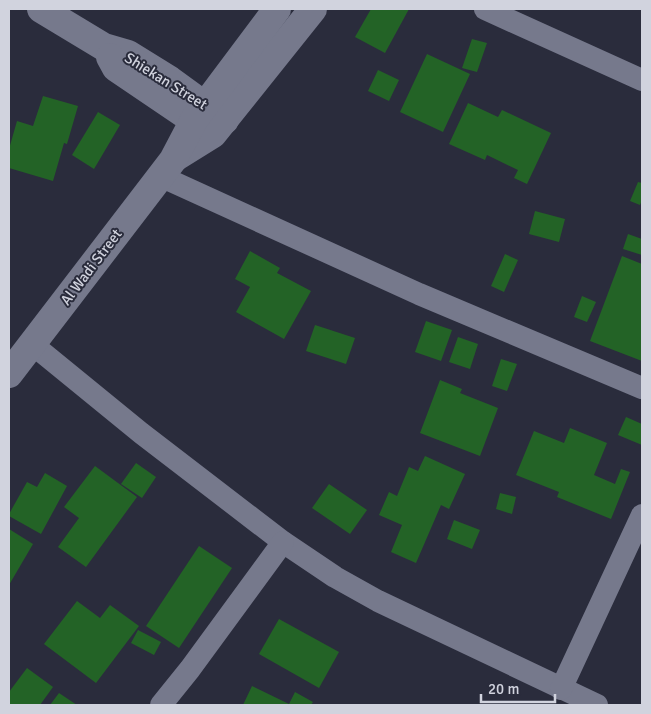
<svg xmlns="http://www.w3.org/2000/svg" width="651" height="714" viewBox="0 0 651 714" font-family="Signika,sans-serif">
<style>
.building{fill:#236326}
.lines{fill:none;stroke-linecap:round;stroke-linejoin:round}
.street{stroke:#76798c;stroke-width:22}
.secondary{stroke:#76798c;stroke-width:28}
.labels{text-anchor:middle;dominant-baseline:central;stroke-width:4;stroke-linejoin:round;paint-order:stroke}
.street-label{font-size:15px;fill:#d1d3de;stroke:#2a2c3c}
</style>
<rect width="100%" height="100%" fill="#2a2c3c"/>
<!-- building -->
<g class="building">
<path d="M371,9H409L385,53L355,37Z"/>
<path d="M472,39L487,43L477,72L462,68Z"/>
<path d="M427,54L470,74L443,132L400,112Z"/>
<path d="M378,70L399,80L389,101L368,91Z"/>
<path d="M43,96L78,106L67,144L64,143L53,181L9,168V149L17,121L33,126Z"/>
<path d="M468,103L498,117L502,110L551,133L527,184L514,178L518,170L487,155L485,160L449,144Z"/>
<path d="M98,112L120,125L94,169L72,155Z"/>
<path d="M638,182L642,183V200L640,205L630,201Z"/>
<path d="M535,211L565,219L559,242L529,234Z"/>
<path d="M628,234L642,239V255L623,249Z"/>
<path d="M250,251L280,268L277,273L311,291L284,339L236,312L250,287L235,279Z"/>
<path d="M505,254L518,260L504,292L491,286Z"/>
<path d="M622,256L642,264V361L590,341Z"/>
<path d="M582,296L596,302L587,322L574,317Z"/>
<path d="M426,321L452,330L441,361L415,352Z"/>
<path d="M315,325L355,338L346,364L306,351Z"/>
<path d="M458,337L478,344L470,369L449,362Z"/>
<path d="M501,359L517,364L507,391L492,386Z"/>
<path d="M440,380L462,389L460,393L498,408L480,456L420,433Z"/>
<path d="M626,417L642,424V445L618,435Z"/>
<path d="M570,428L607,443L594,475L615,484L621,469L630,472L611,519L557,497L559,492L516,475L534,431L564,443Z"/>
<path d="M425,456L465,474L449,509L441,505L416,563L391,552L402,525L379,515L389,492L397,496L409,467L418,471Z"/>
<path d="M136,463L156,477L142,498L121,484Z"/>
<path d="M95,466L137,497L86,567L58,547L79,518L64,507Z"/>
<path d="M45,473L67,486L41,534L9,516V514L27,482L37,487Z"/>
<path d="M329,484L367,510L350,534L312,508Z"/>
<path d="M500,493L516,497L512,514L496,509Z"/>
<path d="M454,520L480,530L472,549L447,539Z"/>
<path d="M9,529L33,544L9,585Z"/>
<path d="M199,546L232,568L179,648L146,626Z"/>
<path d="M77,601L100,618L110,605L139,626L96,683L44,644Z"/>
<path d="M279,619L339,652L319,688L259,654Z"/>
<path d="M138,630L161,642L154,655L131,643Z"/>
<path d="M27,668L53,687L40,705H9V692Z"/>
<path d="M252,686L289,704L295,692L313,702L311,705H243Z"/>
<path d="M59,693L77,705H50Z"/>
</g>
<g class="lines">
<!-- street -->
<g class="street">
<path d="M485,9L642,80"/>
<path d="M160,176L419,294L642,388"/>
<path d="M32,344L141,433L283,542L335,577L378,601L597,705"/>
<path d="M561,689L642,515"/>
<path d="M161,705L190,669L283,542"/>
</g>
<!-- secondary -->
<g class="secondary">
<path d="M41,9L104,47L128,54L170,80L225,120"/>
<path d="M110,57L116,68L209,131"/>
<path d="M176,157L213,134L313,9"/>
<path d="M9,374L173,160L194,120L277,9"/>
</g>
</g>
<g class="labels">
<!-- street labels -->
<g class="street-label">
<text transform="translate(166 81) rotate(32)">Shiekan Street</text>
<text transform="translate(91 267) rotate(-53)">Al Wadi Street</text>
</g>
</g>
<!-- border -->
<rect width="651" height="714" fill="none" stroke="#d1d3de" stroke-width="20"/>
<!-- scale -->
<path d="M481 694v8h74v-8" fill="none" stroke="#d1d3de" stroke-width="2.5"/>
<text x="488" y="694" font-size="15" fill="#d1d3de" stroke="#2a2c3c" stroke-width="4" paint-order="stroke">20 m</text>
</svg>
